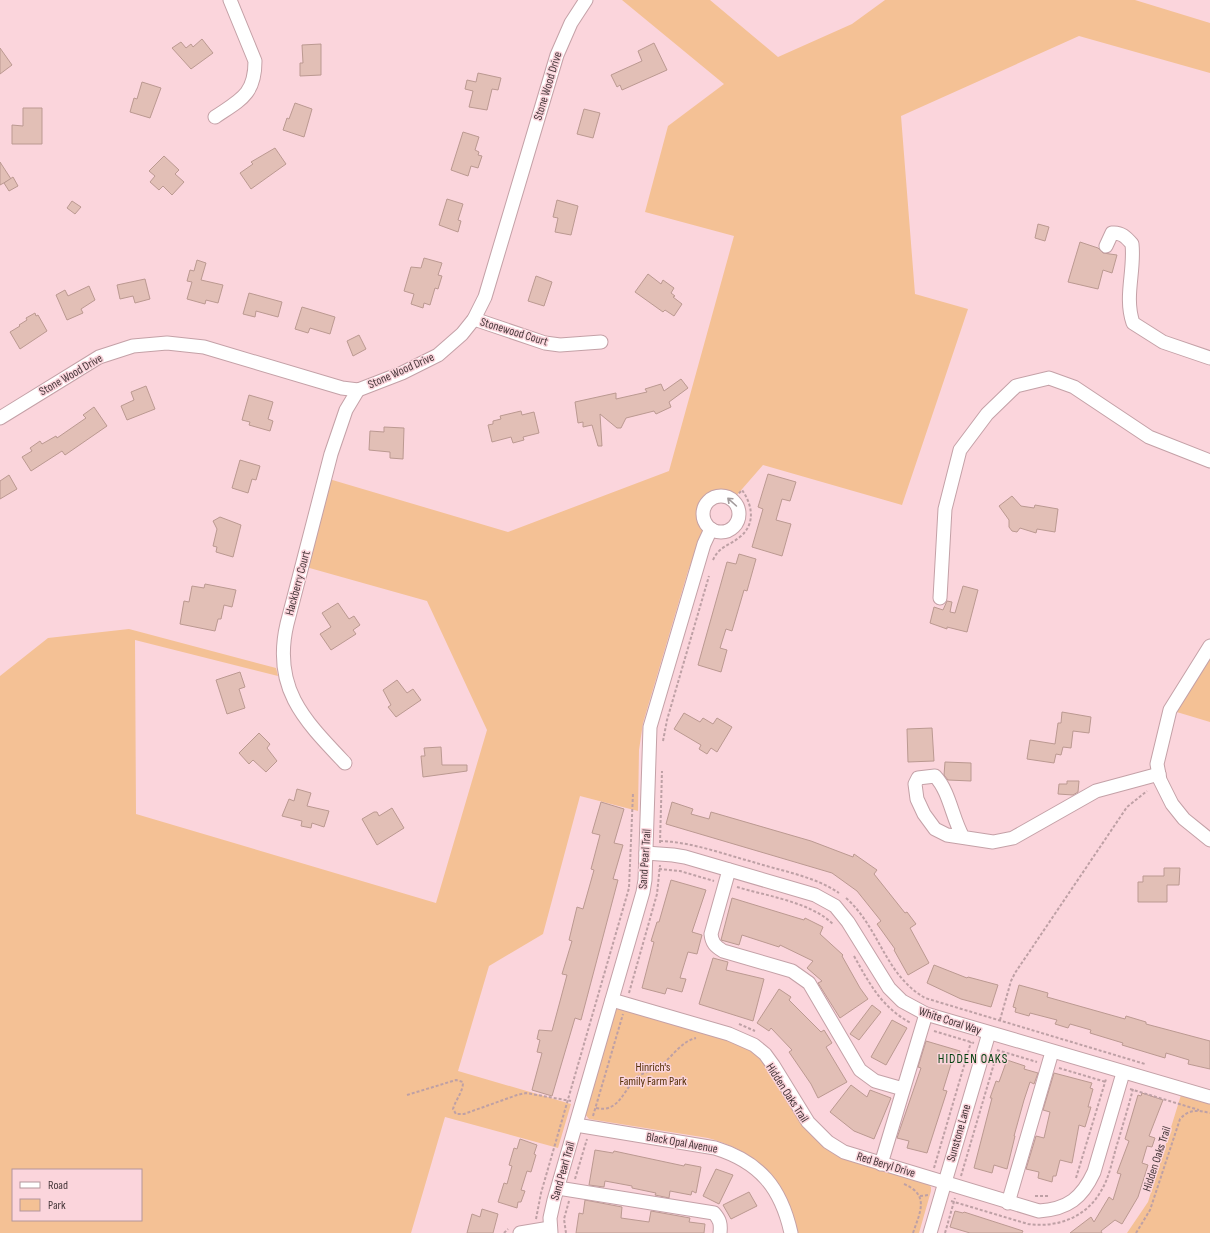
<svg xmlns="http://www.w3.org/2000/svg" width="1210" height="1233" viewBox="0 0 1210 1233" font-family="'Sofia Sans Condensed',sans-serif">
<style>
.green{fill:#f4c195;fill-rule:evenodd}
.building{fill:#e2bfb6;stroke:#bb9991}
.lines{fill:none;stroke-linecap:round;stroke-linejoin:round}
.minor-casing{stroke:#c4a1a7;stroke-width:15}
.path{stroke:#bea0a5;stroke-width:2;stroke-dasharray:3 2;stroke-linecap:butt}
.minor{stroke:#fff;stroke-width:13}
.oneway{stroke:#a29b9c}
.labels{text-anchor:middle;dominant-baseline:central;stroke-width:3;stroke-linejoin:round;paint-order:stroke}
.street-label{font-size:12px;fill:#46373a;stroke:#fbd5dc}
.park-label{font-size:12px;fill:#542f05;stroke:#fbd5dc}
.neighbourhood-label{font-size:13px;letter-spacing:1px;fill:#00400e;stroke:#fbd5dc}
</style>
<rect width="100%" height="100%" fill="#fbd5dc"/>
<!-- green -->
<g class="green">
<path d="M622,0H710L778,57L852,24L885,0H1135L1210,23V73L1079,36L901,116L915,294L968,309L902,505L763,465L736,496C721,489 699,489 697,511C696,518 703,524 703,532L688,571L643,723L639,750L638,811L580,796L543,934L489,966L458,1071L571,1104L558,1148L445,1117L411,1233H0V676L48,638L129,629L276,668L278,676L135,640L136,814L436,903L487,730L427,601L306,567L329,479L508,532L669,471L734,236L645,212L668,126L724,84ZM13,1170H141V1220H13Z"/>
<path d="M1210,646V722L1170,710Z"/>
<path d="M618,1007L731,1040L748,1047L765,1062L812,1136L832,1153L927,1183L931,1187V1191L919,1233H796C786,1181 759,1152 708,1138L589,1119L585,1114L615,1009Z"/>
<path d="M1181,1095L1210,1102V1233H1127L1148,1202Z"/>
</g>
<!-- building -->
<g class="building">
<path d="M202,39L213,53L191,69L172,48L181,42L186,48L191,44L193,47Z"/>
<path d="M654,43L667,70L622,90L620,85L617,87L611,75L642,61L638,51Z"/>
<path d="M321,44V75L300,76V63H303L302,45Z"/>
<path d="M0,48L12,65L0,74Z"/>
<path d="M478,73L501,78L498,90L492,89L487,110L469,107L473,91L465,89L467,80L476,82Z"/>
<path d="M142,82L161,88L150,118L130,112L134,98L137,99Z"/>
<path d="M295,103L312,109L304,137L283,130L287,118L289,119Z"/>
<path d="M23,108H42V144H12V125L23,126Z"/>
<path d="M584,109L600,113L593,138L577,134Z"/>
<path d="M463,132L479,137L475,150L479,152L478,155L482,156L478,168L471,166L468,176L451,170Z"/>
<path d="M275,148L286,164L251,189L240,173L253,164L251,162Z"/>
<path d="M164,156L179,170L175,174L184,182L172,195L163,186L159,190L150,182L155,176L149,171Z"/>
<path d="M0,162L11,179L0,185Z"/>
<path d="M13,177L18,186L9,191L4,183Z"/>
<path d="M447,199L463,204L458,220L461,221L458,232L439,225Z"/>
<path d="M557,200L578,206L571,235L555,232L558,218L553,217Z"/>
<path d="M72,201L81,207L75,214L67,208Z"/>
<path d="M1038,224L1049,227L1045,241L1035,238Z"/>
<path d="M1080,242L1098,248L1103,253L1117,255L1112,273L1103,270L1098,289L1068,282Z"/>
<path d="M424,258L442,263L438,275L442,276L438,289L435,288L430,305L424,303L423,308L411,304L414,294L404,291L411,267L421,268Z"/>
<path d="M197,260L206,263L201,280L223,285L218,303L206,300L205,304L187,299L192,282L187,281L190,270L194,271Z"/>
<path d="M648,274L661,284L663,280L674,288L671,293L675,296L673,297L682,304L674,316L665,310L663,312L635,292Z"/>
<path d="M536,276L552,282L544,306L528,301Z"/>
<path d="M145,279L150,299L135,303L133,296L120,299L117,285Z"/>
<path d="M89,286L95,300L81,309L83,313L67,320L56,295L65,290L68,296Z"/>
<path d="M249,293L282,302L278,317L256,311L255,317L243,314Z"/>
<path d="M302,307L335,317L330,334L310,328L308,333L295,329Z"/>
<path d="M35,313L36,316L38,315L47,331L20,349L10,332L20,326L19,325L27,320L26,318Z"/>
<path d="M359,335L366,349L353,356L347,341Z"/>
<path d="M681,379L688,388L669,402L671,407L656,414L654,411L626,418L621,428H617L600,414L602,446H598L592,425L583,427V422L578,423L575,402L616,393V399L647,392L645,389L661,384L664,391Z"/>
<path d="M146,386L155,409L127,420L121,406L134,400L131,392Z"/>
<path d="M249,395L273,402L268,419L273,421L270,431L249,425L250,422L242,420Z"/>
<path d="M94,407L107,426L65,455L62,451L31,471L22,457L32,451L30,448L40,441L42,444L56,436L57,438L86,418L83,415Z"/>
<path d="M521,411L522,415L534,412L539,433L523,437L524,440L513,443L511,437L492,442L488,425L493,424V421L501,419L500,416Z"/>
<path d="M384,427L404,428L403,459L390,458V452L369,450L370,431L384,432Z"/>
<path d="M240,460L260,466L256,480L252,479L248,493L232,488Z"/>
<path d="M768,474L796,482L790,501L782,499L776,520L791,524L782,556L752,547L763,509L758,507Z"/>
<path d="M9,475L17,489L0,499V481Z"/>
<path d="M1012,496L1021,506L1034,508L1035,505L1058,509L1055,532L1037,529L1036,533L1020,528L1017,532L1012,531L1009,527V520L999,506Z"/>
<path d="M220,517L241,525L233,557L216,552L217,547L213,546L217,529L213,521Z"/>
<path d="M739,554L756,559L747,591L744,590L732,631L726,629L720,648L727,650L721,672L698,665L727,562L736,564Z"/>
<path d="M205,584L236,590L232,607L224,605L221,619H218L215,631L180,624L184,601L189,602L192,586L204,588Z"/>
<path d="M963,586L978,590L967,632L947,627V629L930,623L934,607L943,610L947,601L952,602L950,612L955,613Z"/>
<path d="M338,603L349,619L354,616L360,625L353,630L356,634L331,650L320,634L331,627L322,613Z"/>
<path d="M240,672L245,687L239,689L245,708L227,714L216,680Z"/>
<path d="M397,680L407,693L413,689L421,700L396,717L388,707L391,705L383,690Z"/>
<path d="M1062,712L1091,717L1089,733L1073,731L1071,748L1063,747L1061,755L1056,754L1054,763L1027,759L1030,740L1055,744L1058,723H1061Z"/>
<path d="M684,713L700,722L703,718L713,724L717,718L732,727L717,752L711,748L707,754L699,749L701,745L674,729Z"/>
<path d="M932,728L934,761L908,762L907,729Z"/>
<path d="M259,733L270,744L267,748L277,761L266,772L253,760L249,764L239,753Z"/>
<path d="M441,747L442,765H467V771L423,777L421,756H425L424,748Z"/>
<path d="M945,762L971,763V781L948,780L944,775Z"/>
<path d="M1067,781H1079L1078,792L1073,795L1058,794L1059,784H1067Z"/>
<path d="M297,789L311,793L307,806L329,811L324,827L312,823L311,828L301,826L302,821L282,816L289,799L294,801Z"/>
<path d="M601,802L624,809L614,843L623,845L613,879L618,880L581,1020L575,1018L552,1096L532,1090L542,1053L537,1052L540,1040L537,1039L539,1030L552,1031L559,1005L567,975L562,974L572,941L569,940L577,907L583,909L594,870L591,869L600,835L592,833Z"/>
<path d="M672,802L693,809L691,814L709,819L711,812L811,841L853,857L854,854L877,870L874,874L905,913L907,912L916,924L910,928L929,963L908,975L894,950L895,949L877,924L881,921L857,891L832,873L666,824Z"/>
<path d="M392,808L404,828L377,845L362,819L374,812H377L379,816Z"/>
<path d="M1164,868H1180L1179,885H1167V902H1138V882H1143V876H1164Z"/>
<path d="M671,880L706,890L692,932L702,935L697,954L688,952L680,978L686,979L682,992L667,988L665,994L642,988L654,942L651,941L657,922H659Z"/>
<path d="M732,898L804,920L805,918L823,927L820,934L843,955L842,956L860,988L868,999L840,1018L818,983L822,981L807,968L813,961L780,945L779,947L742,935L739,945L721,940Z"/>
<path d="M713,958L728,962L726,970L764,979L753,1021L699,1004Z"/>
<path d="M934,965L967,978L968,977L998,985L991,1007L961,999L927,983Z"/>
<path d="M1019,985L1048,993L1047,997L1125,1019L1126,1016L1146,1022V1024L1210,1041V1069L1188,1064L1189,1060L1166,1053L1165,1058L1122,1045L1123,1043L1090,1033L1091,1030L1070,1024L1068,1028L1055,1024L1057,1020L1030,1013L1029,1016L1015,1012L1016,1008L1013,1007Z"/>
<path d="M779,989L791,997L789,1000L821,1032L824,1030L832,1043L826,1047L847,1082L818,1098L811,1084L789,1052L792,1050L771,1028L769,1031L757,1023Z"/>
<path d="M872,1005L881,1012L859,1040L850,1034Z"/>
<path d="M892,1020L907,1028L886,1065L871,1057Z"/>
<path d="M926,1041L960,1051L957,1063L952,1061L943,1090L947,1091L927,1153L907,1148L909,1141L897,1138L921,1068L918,1067Z"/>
<path d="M1007,1060L1025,1066L1024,1069L1038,1073L1034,1084L1030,1082L1024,1100L1014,1136H1015L1007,1169L994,1165L992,1173L974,1168L992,1098H990L996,1081L999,1082Z"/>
<path d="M1054,1073L1092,1083L1090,1088L1093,1089L1088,1107H1091L1085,1127L1079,1125L1072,1163L1060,1160L1056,1176H1053L1052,1182L1038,1178L1039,1172L1026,1169L1036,1136L1044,1138L1050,1112L1043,1110Z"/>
<path d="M851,1085L867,1097L870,1090L891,1098L874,1139L854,1131L830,1112Z"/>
<path d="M1142,1093L1163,1100L1149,1136L1155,1138L1152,1147L1147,1146L1142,1163L1148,1165L1138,1197L1122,1224L1115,1220L1101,1231L1102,1233H1070L1091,1217L1094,1222L1109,1197L1113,1200L1121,1174L1117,1173L1129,1141L1125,1139L1138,1095L1141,1096Z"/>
<path d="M520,1139L537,1145L534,1154L536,1155L531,1172L527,1171L521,1190L525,1191L521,1202H518L517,1208L498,1202L504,1183L507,1184L512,1166L509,1165L514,1148L517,1149Z"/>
<path d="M595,1150L613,1153L614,1151L684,1166L685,1164L701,1167L696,1193L692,1191L691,1195L670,1191L669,1198L655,1195L656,1193L632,1188V1186L605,1181L604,1187L589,1185Z"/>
<path d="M716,1169L733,1175L719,1204L703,1196Z"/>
<path d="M749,1192L757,1206L731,1219L723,1205Z"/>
<path d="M585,1200L622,1207L621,1218L649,1222L651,1211L690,1218L689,1222L705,1224L704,1233H576L579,1213L583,1214Z"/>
<path d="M482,1209L498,1214L493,1233H467L472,1214L480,1217Z"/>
<path d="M955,1211L963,1213L964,1212L1023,1231L1022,1233H970L950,1227Z"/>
</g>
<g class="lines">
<!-- minor casing -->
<g class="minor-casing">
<g id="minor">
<path d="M215,117C240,100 255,95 255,61L230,0"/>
<path d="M1106,246L1112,233C1121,232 1126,237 1132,244C1135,271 1124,296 1133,323L1163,342L1210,358"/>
<path d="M474,319L545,343L560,345L601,342"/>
<path d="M0,418L99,357L133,346L167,343L204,347L342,388L358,390L402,373L438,355L462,334L474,319L485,297L557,55L571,23L586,0"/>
<circle cx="721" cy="514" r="18"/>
<path d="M940,598L945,509L960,450L987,414L1016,386L1049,378L1074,387L1149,437L1210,461"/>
<path d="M1210,646L1170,710L1157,764L1160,780L1172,804L1184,819L1210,840"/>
<path d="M345,763C304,720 272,688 287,624L331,454L346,410L358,390"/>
<path d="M963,837C952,818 950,792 935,776L918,778L915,784L917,799L924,814L935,829L947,835L993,842L1013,838L1096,791L1159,774"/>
<path d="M646,853L673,855L685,857L815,895L835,906L848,922L889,988L902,1001L926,1014L1210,1097"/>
<path d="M729,870L711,934C712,943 715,946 723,951L792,971L809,983L860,1070L875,1081L903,1089"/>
<path d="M612,1000L729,1034L754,1045L765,1054L773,1065L808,1122L828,1142L844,1152L1039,1211C1068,1209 1082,1198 1094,1172L1123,1073"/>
<path d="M576,1125L715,1148C760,1162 781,1188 791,1233"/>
<path d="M881,1164L926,1014"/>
<path d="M558,1188L714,1213C720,1220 721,1224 720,1233"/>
<path d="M1008,1203L1052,1052"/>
<path d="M520,1233L550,1228"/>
<path d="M551,1233L550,1218L554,1200L643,892L645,880L650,727L704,544L711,529"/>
<path d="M930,1233L989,1033"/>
</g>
</g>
<!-- path -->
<g class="path">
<path d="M713,560C719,546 731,545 741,536C756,523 752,504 742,490L733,500"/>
<path d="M663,741L667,720L709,576"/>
<path d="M660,841C692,842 723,854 753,862C781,871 814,876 839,893"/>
<path d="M660,843L662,771"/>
<path d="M659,869L680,871L714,881"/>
<path d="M737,887C767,896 810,902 833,924"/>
<path d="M846,898C880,928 884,974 925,998L1145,1064"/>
<path d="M854,956C869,983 882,1008 911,1023"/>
<path d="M629,993L657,894L660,865"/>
<path d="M1000,1020L1011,981L1015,973L1127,807L1147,791"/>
<path d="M739,1024L755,1031"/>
<path d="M934,1031L974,1043"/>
<path d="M997,1050L1037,1062"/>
<path d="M1059,1068L1106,1082"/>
<path d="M1130,1089L1199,1110"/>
<path d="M407,1095L456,1080L463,1082C463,1092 456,1099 453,1109L456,1114H464L517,1095L526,1093L571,1101"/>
<path d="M596,1108C618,1113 623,1092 635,1079C641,1073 649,1072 657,1068C671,1060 679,1042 696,1038"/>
<path d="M593,1116L623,1014"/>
<path d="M934,1168L971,1042"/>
<path d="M961,1176L998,1050"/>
<path d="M1076,1178L1106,1079"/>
<path d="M575,1179L587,1139"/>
<path d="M904,1184C930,1195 920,1212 913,1233"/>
<path d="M920,1196L929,1195"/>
<path d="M1035,1196H1050"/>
<path d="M951,1201L1028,1224C1056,1228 1086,1218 1101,1191C1109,1178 1112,1162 1116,1148C1122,1128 1128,1108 1133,1089"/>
<path d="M536,1219L541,1193L629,888L633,793"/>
<path d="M504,1233L508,1229"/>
<path d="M566,1233L564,1219L569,1201"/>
<path d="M945,1233L955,1198"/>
<path d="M1136,1233L1150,1210L1180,1119C1189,1109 1197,1110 1210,1113"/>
</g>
<!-- minor -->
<use href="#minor" class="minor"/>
</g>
<!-- one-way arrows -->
<defs><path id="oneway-shaft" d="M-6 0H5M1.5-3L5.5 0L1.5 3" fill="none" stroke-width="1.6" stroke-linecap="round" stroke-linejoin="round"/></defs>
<use class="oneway" href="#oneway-shaft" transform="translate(732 502) rotate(-138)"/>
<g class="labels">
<!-- street labels -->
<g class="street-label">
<text transform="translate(548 86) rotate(-73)">Stone Wood Drive</text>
<text transform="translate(514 332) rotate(17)">Stonewood Court</text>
<text transform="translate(401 371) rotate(-24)">Stone Wood Drive</text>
<text transform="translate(71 375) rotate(-30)">Stone Wood Drive</text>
<text transform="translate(298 583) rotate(-75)">Hackberry Court</text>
<text transform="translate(645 859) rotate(-86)">Sand Pearl Trail</text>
<text transform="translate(950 1021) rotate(18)">White Coral Way</text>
<text transform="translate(787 1093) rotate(57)">Hidden Oaks Trail</text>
<text transform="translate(959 1133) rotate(-74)">Sunstone Lane</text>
<text transform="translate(682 1143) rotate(10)">Black Opal Avenue</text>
<text transform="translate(1157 1159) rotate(-72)">Hidden Oaks Trail</text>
<text transform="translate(886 1165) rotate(17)">Red Beryl Drive</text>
<text transform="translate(563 1171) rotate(-74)">Sand Pearl Trail</text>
</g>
<!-- park labels -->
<g class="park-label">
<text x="653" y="1067">Hinrich's<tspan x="653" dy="14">Family Farm Park</tspan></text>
</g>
<!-- neighbourhood labels -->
<g class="neighbourhood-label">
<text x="973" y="1059">HIDDEN OAKS</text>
</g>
</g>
<!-- legend -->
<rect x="12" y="1169" width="130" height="52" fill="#fbd5dc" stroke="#b3969b"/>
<rect x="20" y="1182" width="20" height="6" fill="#ffffff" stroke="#b3969b"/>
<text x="48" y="1189" font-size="12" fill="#46373a">Road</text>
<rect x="20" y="1199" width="20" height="12" fill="#f4c195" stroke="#b3969b"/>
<text x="48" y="1209" font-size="12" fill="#46373a">Park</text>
</svg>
